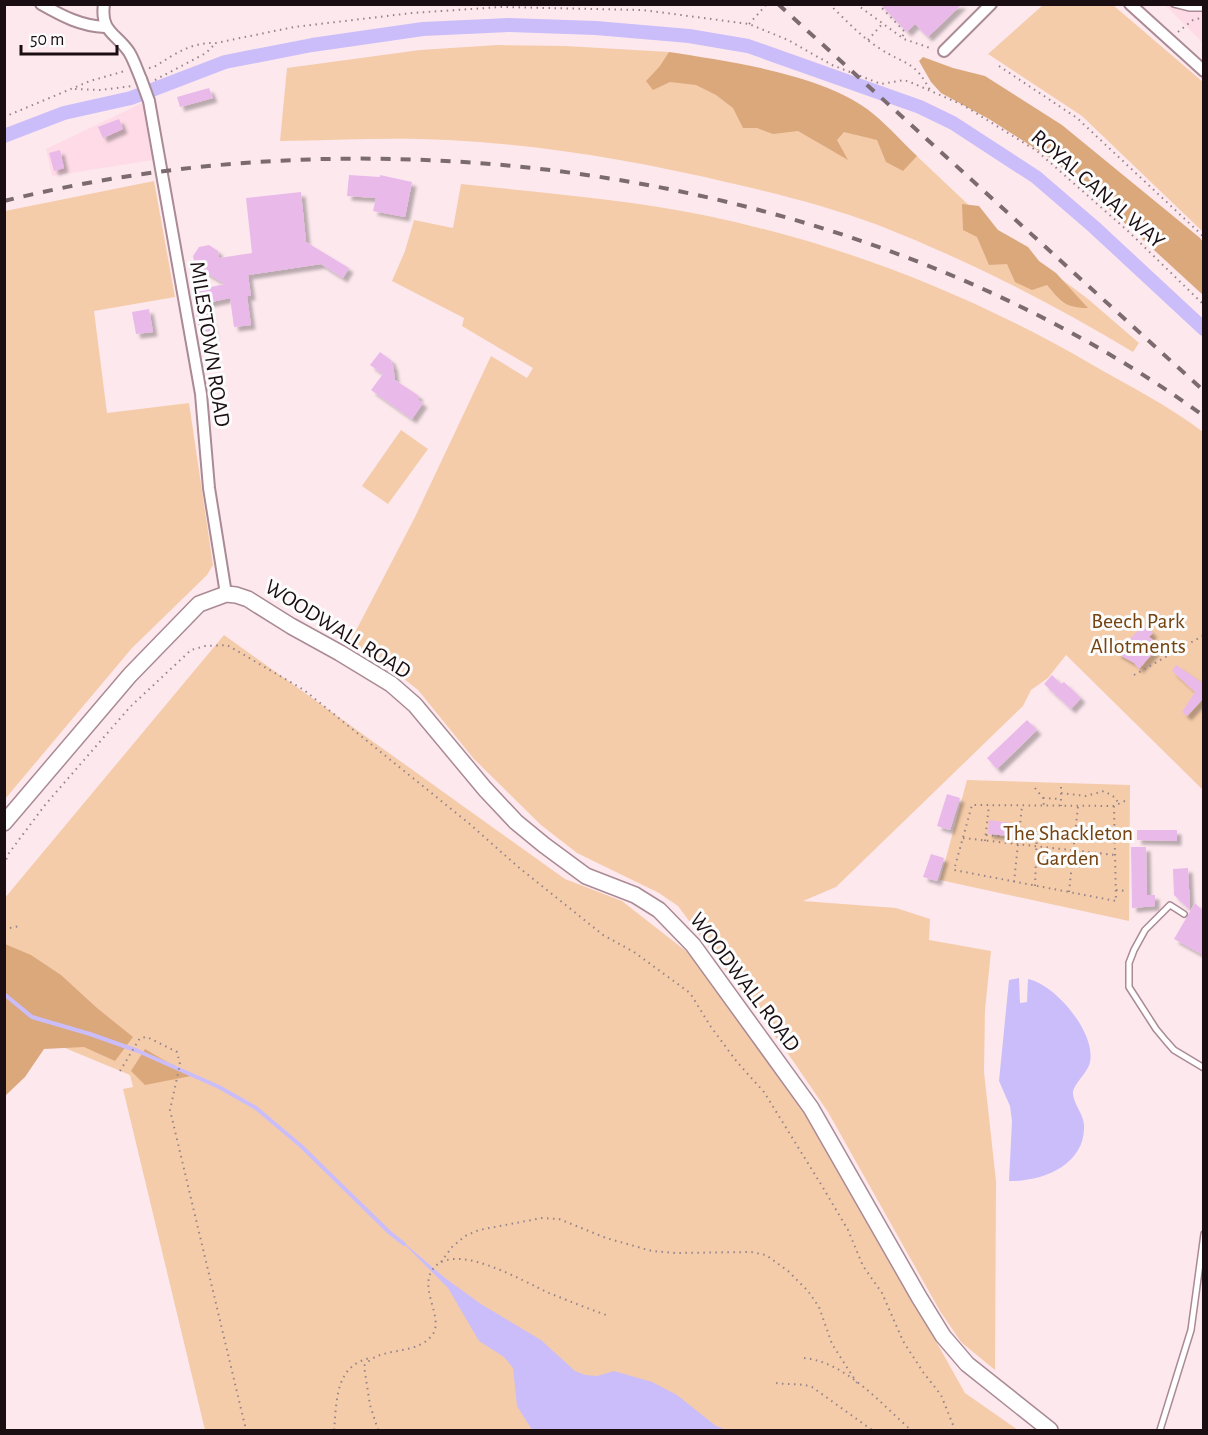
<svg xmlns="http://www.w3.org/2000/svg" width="1208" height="1435" viewBox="0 0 1208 1435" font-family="'Alegreya Sans',sans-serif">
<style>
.built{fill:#fedbe6}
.green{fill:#f5ccaa}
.forest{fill:#dba87c}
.water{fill:#cabdf9}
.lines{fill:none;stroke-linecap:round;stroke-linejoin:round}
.stream{stroke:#cabdf9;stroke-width:4}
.canal{stroke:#cabdf9;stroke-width:14}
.building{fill:#e9b9ea;filter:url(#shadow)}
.lane-casing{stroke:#aa8a94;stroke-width:8}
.street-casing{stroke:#aa8a94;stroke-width:14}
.secondary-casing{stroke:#aa8a94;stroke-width:18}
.path{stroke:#958489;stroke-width:2;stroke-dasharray:1.5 4.5;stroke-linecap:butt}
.lane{stroke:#fff;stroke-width:5}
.street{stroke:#fff;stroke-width:10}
.secondary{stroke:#fff;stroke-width:15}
.rail{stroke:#7b6b70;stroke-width:4;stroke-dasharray:10 10;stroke-linecap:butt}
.street-bridge-casing{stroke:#aa8a94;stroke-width:14;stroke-linecap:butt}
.street-bridge{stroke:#fff;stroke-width:10}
.labels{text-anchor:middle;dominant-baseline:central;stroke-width:6;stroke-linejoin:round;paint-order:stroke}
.street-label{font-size:22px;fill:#1a0e12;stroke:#fcfcfc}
.park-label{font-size:22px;fill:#744310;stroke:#fcfcfc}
</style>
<defs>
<filter id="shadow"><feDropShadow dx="4.5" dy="4.5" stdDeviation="1.5" flood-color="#0004"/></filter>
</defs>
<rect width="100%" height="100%" fill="#fde8ee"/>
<!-- built -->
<g class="built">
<path d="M1165,5H1203V43Z"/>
<path d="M142,103L153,160L52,176L46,149Z"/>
</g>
<!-- green -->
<g class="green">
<path d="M1043,5H1113L1203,82V232L1082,116L988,54Z"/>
<path d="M497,45L566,46L669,52L658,77L697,84L827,139L867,109L993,228L1088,299L1139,343L1133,352C1052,303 967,260 878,225C830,207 779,194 730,183C637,161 543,145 448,140C392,137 336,140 280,141L287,68L420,50Z"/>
<path d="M154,181L175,297L94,311L107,413L189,403L213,565L207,575L132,648L5,799V211Z"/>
<path d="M461,184C543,193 627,199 708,216C845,245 970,294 1091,364C1129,386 1169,406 1203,432V790L1066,655L1048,678L1031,690L1023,706L836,887L803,901L896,908L930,919L929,940L991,951L985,1010L984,1072L996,1181L995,1370L961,1342L940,1311L828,1112L791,1058L678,906L659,893L577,853L541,825L474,759L418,690L398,674L349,644L415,517L491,356L527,378L533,368L462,326L464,318L392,281L405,251L414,220L453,228Z"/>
<path d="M401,430L428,449L388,504L362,486Z"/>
<path d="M224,635L565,879L622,901L691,955L818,1131L965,1393L1018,1430H205L123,1089L133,1087L130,1075L53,1043L5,987L4,899Z"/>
<path d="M967,780L1130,785L1129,921L940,880Z"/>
</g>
<!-- forest -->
<g class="forest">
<path d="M669,52C727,61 820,74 867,109C885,122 901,141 917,156L903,171L886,162L877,140L844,132L837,140L848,160L798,131L773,134L757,128H743L733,108L716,95L696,85L670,82L653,90L646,81L660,66Z"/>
<path d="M923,57L953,68L985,76L1062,125L1200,238L1203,242V295L1081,183L1050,158L989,119L941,93L931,82L919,61Z"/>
<path d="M962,204L979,206L998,230L1028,247L1039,261L1056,273L1088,308C1066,308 1061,302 1047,285L1032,290L1015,282L1007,264L989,265L977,237L963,230Z"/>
<path d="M5,944L31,955L61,975L97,1008L133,1037L115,1061L84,1047L44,1049L25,1077L5,1096Z"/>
<path d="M145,1049L191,1076L145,1085L131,1071Z"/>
</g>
<!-- water -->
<g class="water">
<path d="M1019,978L1020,1003L1027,1002L1028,979C1056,985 1096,1033 1090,1062C1088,1073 1072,1085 1073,1094C1074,1105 1083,1113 1084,1125C1086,1165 1042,1182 1009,1181L1012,1121L1010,1106L999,1081L1009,980Z"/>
<path d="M395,1235L445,1278L481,1304L541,1340L575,1371L585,1375L597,1376L614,1371L652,1382L677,1395L716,1426L727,1430H532L517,1406L513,1368L504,1357L479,1341L448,1288Z"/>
</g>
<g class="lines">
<!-- stream -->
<path class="stream" d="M4,994L32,1017L90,1034L138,1051L219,1087L256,1108L301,1146L390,1233L404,1244"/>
<!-- canal -->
<path class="canal" d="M4,136L64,113L131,98L225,62L312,45L423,29L509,25L596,28L689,36L748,46L920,107L953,123L1036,177L1094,227L1204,329"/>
</g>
<!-- building -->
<g class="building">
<path d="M880,4H962L928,37L915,24L907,32Z"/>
<path d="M209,88L213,98L180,107L177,97Z"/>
<path d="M119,119L123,129L103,138L98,127Z"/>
<path d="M60,150L64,168L54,171L49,153Z"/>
<path d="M349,175L380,177V175L412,182L405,217L373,211L376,198L347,196Z"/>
<path d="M301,192L306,242L349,268L343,278L321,264L248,275L251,296H247L251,325L234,327L230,298L207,303L214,335L201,338L192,291L225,284L195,266L193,256L199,247L209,245L218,251L219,258L252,253L246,198Z"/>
<path d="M149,309L153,332L136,334L132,312Z"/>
<path d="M380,352L392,361L391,363L393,365L395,380L419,396L417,399L423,403L412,419L371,390L383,374L370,365Z"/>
<path d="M1144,625L1153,633L1149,637L1160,645L1139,669L1134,663L1116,653Z"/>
<path d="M1176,665L1201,682L1203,678V699L1187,716L1182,712L1195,692L1172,671Z"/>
<path d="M1052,675L1061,684L1064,682L1081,698L1071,709L1044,684Z"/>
<path d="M1027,720L1037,730L997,769L987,758Z"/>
<path d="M947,794L960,798L950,830L937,826Z"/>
<path d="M989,820L1019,824L1018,837L988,834Z"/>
<path d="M1137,830H1177V841L1137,840Z"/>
<path d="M1131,847H1146L1147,895H1155V906L1132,908Z"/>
<path d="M931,854L944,858L937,881L923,877Z"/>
<path d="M1188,868L1190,910L1174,895L1173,869Z"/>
<path d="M1195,903L1203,911V955L1174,939Z"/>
</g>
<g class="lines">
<!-- lane casing -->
<g class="lane-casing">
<g id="lane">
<path d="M1174,4L1190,8H1204"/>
<path d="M1184,914L1170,905L1145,930L1134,950L1129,963V987L1156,1029L1166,1041L1174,1050L1204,1068"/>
<path d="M1160,1430L1191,1330L1204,1234"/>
</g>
</g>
<!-- street casing -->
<g class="street-casing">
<g id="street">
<path d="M41,4C62,16 81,26 105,27"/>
<path d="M104,4C100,32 116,33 129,52C134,60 137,70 141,79"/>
<path d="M1130,4L1204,71"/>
<path d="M944,51L991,4"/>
<path d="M149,101L201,394L209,488L226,594"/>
</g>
</g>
<!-- secondary casing -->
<g class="secondary-casing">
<path id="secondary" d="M4,823L130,675L199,604L226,594L236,595L248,599L291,626L340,653L391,684L415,705L485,789L516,822L544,845L586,876L635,895L659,910L693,945L811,1108L919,1297L943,1336L967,1364L1050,1430"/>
</g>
<!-- path -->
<g class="path">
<path d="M829,4C845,19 860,36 879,48C906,66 914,59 931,92"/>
<path d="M856,4L904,39L933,49"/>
<path d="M878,4L905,32L902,37"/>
<path d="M749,24L766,5"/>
<path d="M1178,32L1193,20L1201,18"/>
<path d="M868,40L883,23"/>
<path d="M999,66L1077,118L1204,237"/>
<path d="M149,68L154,67C175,54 191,42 216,43L294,27L412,13L501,7L643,10L749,24L788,40L832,65L881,84L904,80L910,82L963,105L1037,151L1129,232L1204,305"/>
<path d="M155,80L206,53L216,43"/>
<path d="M75,89L100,90L132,86"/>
<path d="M4,117L90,81L125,71"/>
<path d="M1134,675L1204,635"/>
<path d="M1061,787V806"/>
<path d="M1035,788L1043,798L1044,806"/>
<path d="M1061,793L1086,796L1104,791L1116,798L1118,804"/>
<path d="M1043,798L1061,799"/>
<path d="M1114,806L1116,901L954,870L972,805L1114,806L1129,799"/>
<path d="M986,835L1019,838"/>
<path d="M963,838L1115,855"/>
<path d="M985,841L989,805"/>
<path d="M4,865L9,853L45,805L130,707L191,650L205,646L227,645L304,690L471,825L517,866L603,935L634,952L690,993L711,1027L737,1062L764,1092L822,1186L848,1230L863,1266L882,1293L903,1341L923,1372L941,1395L955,1430"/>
<path d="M1014,882L1022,806"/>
<path d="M1035,886L1037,831"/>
<path d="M1116,890L1127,891"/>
<path d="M1069,892L1078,806"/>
<path d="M4,929L20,926"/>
<path d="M120,1071L140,1038L147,1037L177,1052L180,1064L170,1110L246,1430"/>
<path d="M441,1262L452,1247L465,1236L479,1230L542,1218L559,1219L606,1238L652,1251L675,1253L751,1252L766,1255L788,1271L808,1291L819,1307L832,1344L857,1383"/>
<path d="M804,1358C846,1362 881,1404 911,1430"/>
<path d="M776,1383C788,1385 802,1383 812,1387L872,1430"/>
<path d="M334,1430C337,1400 335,1366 370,1358"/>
<path d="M378,1430L370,1405L364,1366C380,1345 417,1357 433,1334C443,1318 421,1291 431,1272C450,1237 524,1282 549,1293C569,1301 589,1309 609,1316"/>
</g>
<!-- lane -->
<use href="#lane" class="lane"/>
<!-- street -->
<use href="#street" class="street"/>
<!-- secondary -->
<use href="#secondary" class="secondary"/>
<!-- rail -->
<g class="rail">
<path d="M778,4L1204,391"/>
<path d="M4,201C400,103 870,175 1204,416"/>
</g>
<!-- street-bridge casing -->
<g class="street-bridge-casing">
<path id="street-bridge" d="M141,79L149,101"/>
</g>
<!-- street-bridge -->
<use href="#street-bridge" class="street-bridge"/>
</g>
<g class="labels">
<!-- street labels -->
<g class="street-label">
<text transform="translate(1098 189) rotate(41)">ROYAL CANAL WAY</text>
<text transform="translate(210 344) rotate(81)">MILESTOWN ROAD</text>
<text transform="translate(338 629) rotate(32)">WOODWALL ROAD</text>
<text transform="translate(745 982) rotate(53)">WOODWALL ROAD</text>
</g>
<!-- park labels -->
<g class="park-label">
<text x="1138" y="621">Beech Park<tspan x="1138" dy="25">Allotments</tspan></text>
<text x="1068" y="833">The Shackleton<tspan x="1068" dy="25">Garden</tspan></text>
</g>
</g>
<!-- border -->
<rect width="1208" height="1435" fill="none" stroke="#1a0e12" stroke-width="12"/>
<!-- scale -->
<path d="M21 45v9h96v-9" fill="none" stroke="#1a0e12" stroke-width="3"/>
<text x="30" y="45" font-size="18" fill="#1a0e12" stroke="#fcfcfc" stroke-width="4.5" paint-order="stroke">50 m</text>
</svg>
